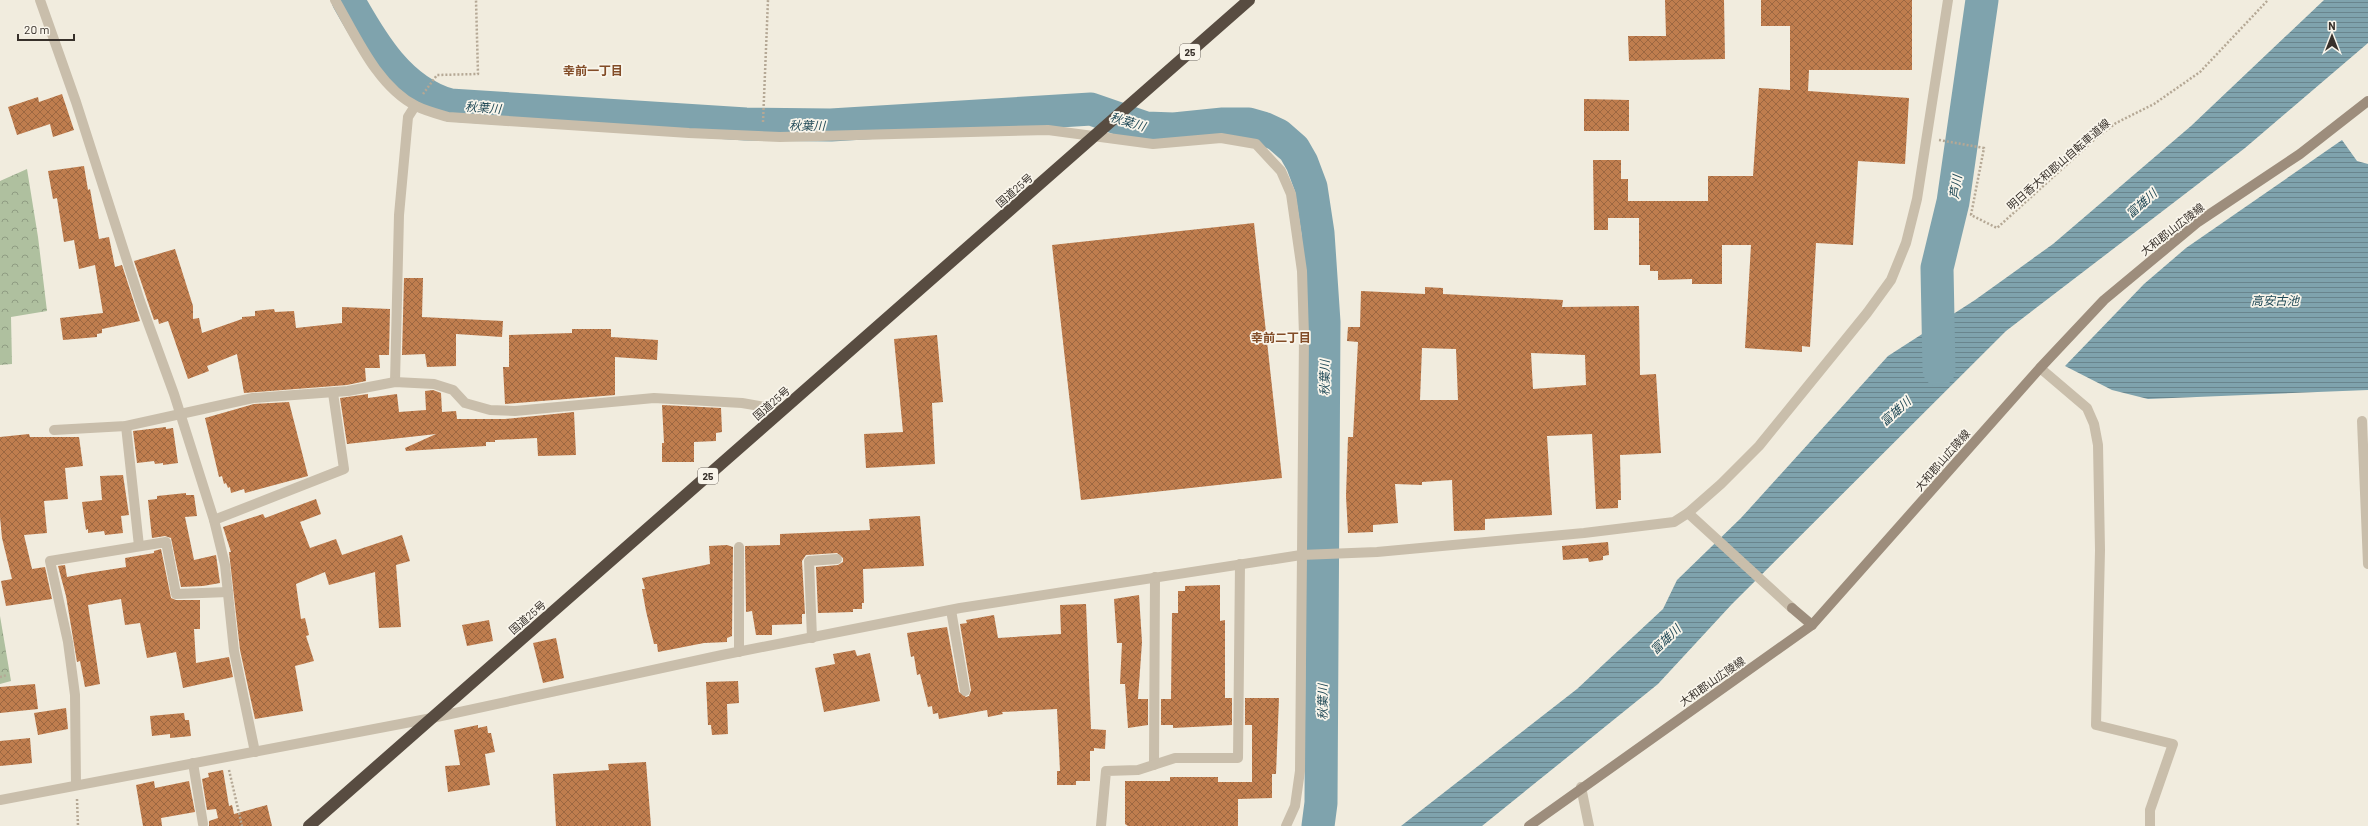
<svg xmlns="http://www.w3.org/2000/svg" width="2368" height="826" viewBox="0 0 2368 826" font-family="Barlow,'Noto Sans JP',sans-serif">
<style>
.park{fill:url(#park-crowns)}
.water{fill:url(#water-rules)}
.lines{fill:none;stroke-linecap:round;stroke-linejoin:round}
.river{stroke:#7fa3ad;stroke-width:33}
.building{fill:url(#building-cross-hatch);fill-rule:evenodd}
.path{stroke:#b5a895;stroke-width:2.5;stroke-dasharray:2 2;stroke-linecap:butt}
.street{stroke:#c9beab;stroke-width:10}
.secondary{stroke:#9d8d7c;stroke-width:10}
.highway{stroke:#584c41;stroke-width:12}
.labels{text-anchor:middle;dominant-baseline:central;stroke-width:3.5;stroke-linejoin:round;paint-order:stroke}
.shield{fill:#f9f5eb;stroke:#716b64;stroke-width:1}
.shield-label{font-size:10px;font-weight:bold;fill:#37302a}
.street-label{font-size:11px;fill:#37302a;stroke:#f9f5eb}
.neighbourhood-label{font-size:12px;font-weight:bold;fill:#824c27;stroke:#f9f5eb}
.water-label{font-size:12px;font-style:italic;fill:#214a57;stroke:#f9f5eb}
</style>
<defs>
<pattern id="park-crowns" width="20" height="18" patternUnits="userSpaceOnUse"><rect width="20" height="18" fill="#afc09f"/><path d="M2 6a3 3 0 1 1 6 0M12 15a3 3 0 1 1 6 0" fill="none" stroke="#8f9c82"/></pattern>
<pattern id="water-rules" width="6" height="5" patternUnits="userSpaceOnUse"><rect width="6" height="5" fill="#7fa3ad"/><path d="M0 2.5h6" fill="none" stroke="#69858d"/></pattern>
<pattern id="building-cross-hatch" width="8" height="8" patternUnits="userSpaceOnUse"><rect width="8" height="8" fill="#bf7d4e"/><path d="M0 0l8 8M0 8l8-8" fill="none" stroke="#9c6741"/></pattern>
</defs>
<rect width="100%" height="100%" fill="#f1ecde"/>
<!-- park -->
<g class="park">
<path d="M27,169L38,237L47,311L11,317L12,364L0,365V181Z"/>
<path d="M0,616L11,681L0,684Z"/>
</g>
<!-- water -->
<g class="water">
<path d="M2324,0H2368V43L2245,148L2006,331L1732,604L1658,684L1482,826H1401L1577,689L1663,609L1677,580L1741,518L1888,356L1975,300L2053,244L2191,126Z"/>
<path d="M2342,140L2357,161L2368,164V390L2148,399L2112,390L2065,366L2144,284L2186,248Z"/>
</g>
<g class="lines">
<!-- river -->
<g class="river">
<path d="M348,0C372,43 400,91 450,105L746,124L831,125L1091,109L1146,128L1174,129L1223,124H1249L1263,128L1278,135L1294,149L1302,163L1311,187L1318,233L1324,322L1321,803L1318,826"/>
<path d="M1939,370L1937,268L1953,202L1982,0"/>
</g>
</g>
<!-- building -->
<g class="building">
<path d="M1665,0H1724L1725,59L1629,61L1628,36H1666Z"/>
<path d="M1761,0H1912V70H1809L1808,91L1909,98L1905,164L1858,161L1853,245L1816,243L1810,347L1802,346V352L1745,348L1751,245H1722V284H1692V279L1658,280V271H1650V265H1639V218H1608V230H1594L1593,160H1621V179H1628V201H1708V176H1753L1759,88L1790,90V26H1761Z"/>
<path d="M62,94L74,130L53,137L50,124L17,135L8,107L38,97L39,102Z"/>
<path d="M1584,99L1629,100V131H1584Z"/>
<path d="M84,166L88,190L90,189L99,239L109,237L115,267L122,265L140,321L102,329V333L97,334V337L63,340L60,318L103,313L95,265L79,269L74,240L64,242L57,198L53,199L48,171Z"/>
<path d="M1254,223L1282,478L1081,500L1052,245Z"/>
<path d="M175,249L193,306V319L199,318L202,333L242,319V317L255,316V311L274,309L275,312L294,311L296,328L342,323V307L390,309L389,355H379L380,368H365L366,381L347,385L244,393L237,354L207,366L209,371L188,379L168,321L159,324L158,319L154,320L134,261Z"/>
<path d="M404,278H423L422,317L503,321L502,337L456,334V366L427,367L425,354L402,355Z"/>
<path d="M1425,287L1443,288V294L1563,300L1562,307L1639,306L1640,375L1656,374L1661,453L1620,455L1621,500H1618V508L1596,509L1592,434L1547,436L1552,515L1485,519V530L1454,531L1452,480L1422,482V485L1395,484L1398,523L1373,525V532L1348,533L1346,496L1348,437H1353L1358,342L1347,341L1348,327H1360L1361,291L1425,294ZM1422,348L1456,349L1458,400H1420ZM1531,353L1585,355L1586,385L1533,389Z"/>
<path d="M572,329H611V337L658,340L657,360L615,357V395L505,404L503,367H509V335L572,333Z"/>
<path d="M937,335L943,402L932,403L935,464L866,468L864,434L903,432L894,339Z"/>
<path d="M433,390L441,393L442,412L456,411L457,419H505L574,412L576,455L538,456L537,438L495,440V442H486V446L406,451L405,448L436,434L347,444L340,398L368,394V398L397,394L399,412L426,410L425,391Z"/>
<path d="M289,402L308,476L245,493L244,489L231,493L230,487L228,488L226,483L224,484L222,476L219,477L205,418L254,404Z"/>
<path d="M662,405L721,408L722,432L716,433V441L694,442V462H662V443H664Z"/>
<path d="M166,427V429L173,428L178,463L163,465V463L155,464L154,461L137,463L133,431Z"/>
<path d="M29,434L30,437H79L83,466L65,468L68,499L44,501L47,533L24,535L32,569L45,567L52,599L6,606L1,581L12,579L2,538L0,517V437Z"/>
<path d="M123,475L129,515L121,516L123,533L105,535L104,531L88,533V529L86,530L82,502L102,500L100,476Z"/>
<path d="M186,493V495H194L197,516L185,517L194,560L216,555L220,583L203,586L181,587L171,538L165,536L152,538L148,500L157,499V496Z"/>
<path d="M316,499L321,514L300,522L310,548L336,539L342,555L402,535L410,561L396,565L401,627L379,628L375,572L329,585L325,572L296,584L301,619L305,618L309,635L306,636L314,661L295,666L303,711L255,719L240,650L229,552H231L223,527L263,514L265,518Z"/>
<path d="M920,516L924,566L863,569L864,603H862V609H853V612L818,613L816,567L838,565L843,562V558L837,553L806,555L802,561L805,614H802V624L772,625V635H756L752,611L746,612L745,546L780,545V534L870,530L869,519Z"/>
<path d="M1608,542L1609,555L1603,556V560L1589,562L1588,558L1563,560L1562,546Z"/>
<path d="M727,545L733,547L732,636L727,638V642L704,643L658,652L657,644H654L646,611L642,589H645L642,578L710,564L709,546Z"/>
<path d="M161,549L171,598L176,600H200V629H194L196,663L229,657L233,677L183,688L176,652L147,658L140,623L125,625L121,599L88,605L100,684L85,687L80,661L77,662L66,596L58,566L65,565L67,577L88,573L126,567L125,558L154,553V551Z"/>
<path d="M1220,585V621L1225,620V698H1232V725L1173,728V725H1161V699H1171L1172,613H1178V591H1185V586Z"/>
<path d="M1139,595L1142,642L1138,699H1148V725L1128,728L1125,684H1120L1122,643H1117L1114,599Z"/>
<path d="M1086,604L1091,729L1106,730L1105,749L1094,748V751H1090V781H1076V785H1057V771H1060L1057,709L1002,712L1003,714L988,717L987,710L939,719L938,713L933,714L932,706L928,707L920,674L917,675L914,656L911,657L907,633L947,627L959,692L966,697L969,696L971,690L960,624L967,623L966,620L994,615L998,638L1061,634L1060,605Z"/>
<path d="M489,620L493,641L467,646L462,625Z"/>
<path d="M556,638L564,678L543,683L533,643Z"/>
<path d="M855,650L857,656L870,653L880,701L824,712L815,668L835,664L833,654Z"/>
<path d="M738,681L739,703L727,704L728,734L712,735L711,725H708L706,682Z"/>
<path d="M35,684L38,709L0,713V687Z"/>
<path d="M1245,698H1279L1276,774H1272V798L1238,799V826H1128L1125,824V781H1170V777H1218V782H1252V725H1245Z"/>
<path d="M66,708L68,729L38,735L34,713Z"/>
<path d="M184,713L185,720H189L191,736L170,738V734L152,736L150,716Z"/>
<path d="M478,725V728L487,726L488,733H491L495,752L485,754L490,785L448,792L445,766L460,765L454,730Z"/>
<path d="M30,738L32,763L0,766V741Z"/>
<path d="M646,762L651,826H556L553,774L609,770L608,764Z"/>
<path d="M223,770L229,806L232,805L234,814L267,805L272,826H209V821L218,818L216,809L207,810L202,779L209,777L208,773Z"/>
<path d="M154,781L155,788L189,781L195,812L161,818L162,826H143L136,785Z"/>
</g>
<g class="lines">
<!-- path -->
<g class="path">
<path d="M423,94L437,75L478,74L476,0"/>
<path d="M763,122L768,0"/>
<path d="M1939,140L1984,148L1971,215L1997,228L2095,139L2116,123L2154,104L2200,72L2268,0"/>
<path d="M0,677L7,675"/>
<path d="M229,770L242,826"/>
<path d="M77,799L78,826"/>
</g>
<!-- street -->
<g class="street">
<path d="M40,0L76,102L140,301L174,394L214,520L225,565L234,651L255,752"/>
<path d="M335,0C356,36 377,86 416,106C426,111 438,114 448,117L689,133L780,137L1048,130L1153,144L1221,138L1256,144L1281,171L1291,194L1302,271L1304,336L1300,771L1295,806L1286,826"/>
<path d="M2040,368L2087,408L2094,424L2098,445L2100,550L2096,725L2173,744L2150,810V826"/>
<path d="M395,382L399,215L408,117L415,106"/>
<path d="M2362,421L2368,564"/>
<path d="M126,426L139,546"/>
<path d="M54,430L126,426L253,398L348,391L395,382L434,384L453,390L465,403L490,410L515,411L654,398L742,403L783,410"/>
<path d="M1688,513L1792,608"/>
<path d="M214,520L344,469L333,393"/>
<path d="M739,547V652"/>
<path d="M951,610L965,691"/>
<path d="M812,638L809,561L837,559"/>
<path d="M193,763L203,824"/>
<path d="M1154,765L1155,577"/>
<path d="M76,785L75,695L68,642L50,561L166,542L176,594L228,592"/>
<path d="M1581,787L1589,826"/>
<path d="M0,800L432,718L722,655L960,608L1301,555L1377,552L1584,533L1674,522L1688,513L1721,484L1759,446L1867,313L1891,280L1906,243L1917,199L1948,0"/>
<path d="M1101,826L1106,771L1138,770L1175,758H1238L1240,564"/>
</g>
<!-- secondary -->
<g class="secondary">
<path d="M1792,608L1812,625"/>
<path d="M1529,826L1812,625L2040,368L2104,300L2198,222L2300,154L2368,101"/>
</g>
<!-- highway -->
<path class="highway" d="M309,826L1249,0"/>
</g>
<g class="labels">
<!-- shield labels -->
<g class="shield">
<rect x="1180" y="44" width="20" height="16" rx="3"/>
<rect x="698" y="468" width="20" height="16" rx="3"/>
</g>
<g class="shield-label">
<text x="1190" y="52">25</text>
<text x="708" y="476">25</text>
</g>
<!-- street labels -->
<g class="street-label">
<text transform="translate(2058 164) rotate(-41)">明日香大和郡山自転車道線</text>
<text transform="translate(1014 190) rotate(-41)">国道25号</text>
<text transform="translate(2172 229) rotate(-38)">大和郡山広陵線</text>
<text transform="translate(771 403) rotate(-41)">国道25号</text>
<text transform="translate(1942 460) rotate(-49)">大和郡山広陵線</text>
<text transform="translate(527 617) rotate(-41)">国道25号</text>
<text transform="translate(1712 681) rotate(-35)">大和郡山広陵線</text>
</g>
<!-- neighbourhood labels -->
<g class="neighbourhood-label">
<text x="593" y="70">幸前一丁目</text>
<text x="1281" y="337">幸前二丁目</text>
</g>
<!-- water labels -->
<g class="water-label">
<text transform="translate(483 107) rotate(4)">秋葉川</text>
<text transform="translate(1128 121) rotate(17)">秋葉川</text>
<text transform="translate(807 125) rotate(1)">秋葉川</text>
<text transform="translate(1955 187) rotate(-82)">芦川</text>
<text transform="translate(2141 203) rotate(-42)">富雄川</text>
<text x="2275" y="300">高安古池</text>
<text transform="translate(1324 378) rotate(-90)">秋葉川</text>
<text transform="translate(1895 411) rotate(-42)">富雄川</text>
<text transform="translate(1665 639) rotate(-44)">富雄川</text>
<text transform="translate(1322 702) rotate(-90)">秋葉川</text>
</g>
</g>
<!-- north arrow -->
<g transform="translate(2332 36)" stroke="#f9f5eb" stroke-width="3" paint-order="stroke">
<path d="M0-3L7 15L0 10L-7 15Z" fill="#37302a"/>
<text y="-6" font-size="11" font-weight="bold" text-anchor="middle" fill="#37302a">N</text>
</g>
<!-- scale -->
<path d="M18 34v6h56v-6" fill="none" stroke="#37302a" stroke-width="2"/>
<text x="24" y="34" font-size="12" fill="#37302a" stroke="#f9f5eb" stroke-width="3" paint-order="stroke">20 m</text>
</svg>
